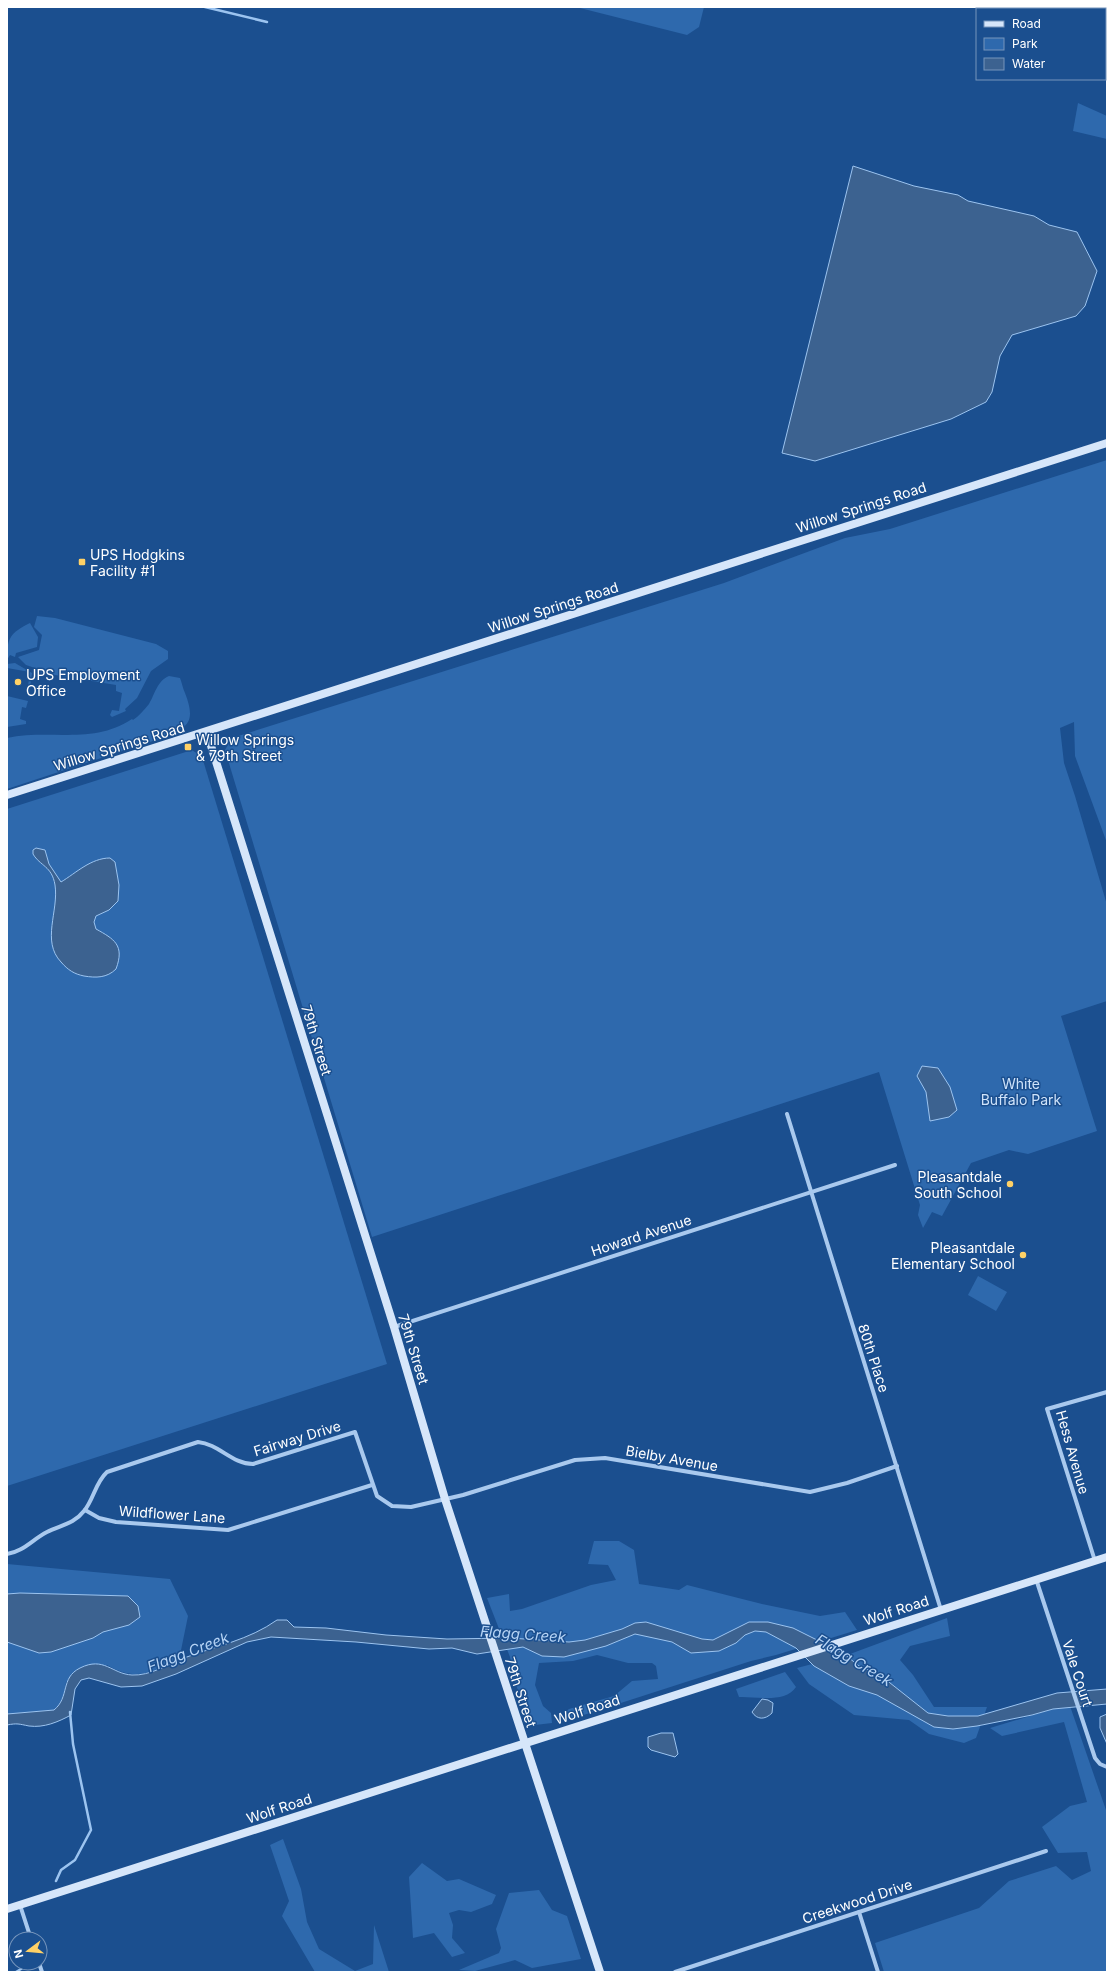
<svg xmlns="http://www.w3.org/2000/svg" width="1114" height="1979" viewBox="0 0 1114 1979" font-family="Inter,sans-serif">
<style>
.green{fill:#2e69ad}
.water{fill:#3c6290;stroke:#9cc4f0}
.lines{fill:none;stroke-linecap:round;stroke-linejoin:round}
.stream{stroke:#9cc4f0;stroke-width:2.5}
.street{stroke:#a9c9ee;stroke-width:4}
.secondary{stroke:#d6e6fa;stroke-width:8}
.poi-dot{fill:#ffd166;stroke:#1b4f8f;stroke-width:1.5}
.labels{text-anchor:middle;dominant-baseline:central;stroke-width:3;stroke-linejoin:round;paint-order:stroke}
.street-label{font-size:14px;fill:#fff;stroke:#1b4f8f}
.poi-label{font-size:14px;fill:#fff;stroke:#1b4f8f;text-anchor:start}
.park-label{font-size:14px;fill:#cfe3fa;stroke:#1b4f8f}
.water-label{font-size:15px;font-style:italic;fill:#b5d3f5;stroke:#1b4f8f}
</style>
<rect width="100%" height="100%" fill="#1b4f8f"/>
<!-- green -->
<g class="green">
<path d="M576,7H704L699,27L687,35Z"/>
<path d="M1078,103L1107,116V139L1073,131Z"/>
<path d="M1107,460V843L1075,756L1074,722L1060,728L1064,763L1075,796L1107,905V1001L1061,1016L1097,1131L1028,1154L1009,1150L971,1163L942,1216L932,1212L923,1228L918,1215L920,1205L879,1072L372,1237L225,750L232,738L724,583L845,538L890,529Z"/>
<path d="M37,616L55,618L156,644L168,651V659L151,671L137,698L125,709L126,711L112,717L110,715L112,710L119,711L122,693L116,691V685L37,672L35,668L26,665L18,657L39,650L42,635L34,627Z"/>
<path d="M30,623L38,637L37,647L16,653L15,657L10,655L7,660C7,638 10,633 30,623Z"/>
<path d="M15,663L32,673L29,696L27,693L30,672L7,668V664Z"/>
<path d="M169,676L180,678C182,683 183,689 185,693C197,724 187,728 159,739L7,789V738C48,729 94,745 132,719L133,720C139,716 144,710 149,704C155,694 157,681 169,676Z"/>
<path d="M7,696L28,701L26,708L22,707L20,719L26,721V724L7,727Z"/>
<path d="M192,750L202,757L387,1364L7,1486V809Z"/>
<path d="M978,1276L1007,1292L996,1311L968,1295Z"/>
<path d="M594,1541H619L634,1550L639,1584L679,1590L687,1585L762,1604L820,1616L845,1612L857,1630L776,1655L751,1661L565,1721L564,1713L569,1709L614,1696L632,1681L658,1679L656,1666L652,1663H628L597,1655L573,1661L539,1663L535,1685L543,1706L551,1713L552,1723L535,1725L529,1721L514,1679L510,1657L487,1598L509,1594L510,1611L522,1609L591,1585L616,1580L608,1565L588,1564Z"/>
<path d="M7,1564L170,1579L188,1616L179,1660C151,1672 136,1682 107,1665L66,1682C65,1694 64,1702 54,1710L7,1714Z"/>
<path d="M947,1618L950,1636L910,1646L900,1660L913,1675L934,1707H987L976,1738L964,1743L929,1734L909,1720L854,1715L809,1684L797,1668L850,1654Z"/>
<path d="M785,1672L796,1687C785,1704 755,1696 739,1697L736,1689Z"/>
<path d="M1070,1706L1107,1813V1972H884L875,1943L979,1908L1009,1881L1056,1866L1072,1880L1091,1871L1087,1852L1058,1853L1042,1827L1070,1806L1087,1802L1064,1722L1002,1736L990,1728L1053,1709Z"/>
<path d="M283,1839L301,1889L307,1922L319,1949L355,1971L373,1964L374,1925L389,1972H315L282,1916L289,1901L270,1845Z"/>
<path d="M422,1863L447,1881L459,1879L496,1895L492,1904L471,1912L459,1910L449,1913L453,1925L452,1938L465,1953L452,1957L434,1933L413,1938L409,1877Z"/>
<path d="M539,1890L552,1910L567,1916L581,1959L532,1968L515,1960L475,1971L459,1970L499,1953L501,1948L496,1929L509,1893Z"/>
</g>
<!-- water -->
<g class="water">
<path d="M853,166L914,186L958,195L968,201L1034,216L1049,225L1077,232L1097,271L1085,306L1076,316L1012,335L1000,356L992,392L986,402L951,419L815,461L782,453Z"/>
<path d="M36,848L45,850L49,864L61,882C76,873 91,858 110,858L115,862L119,885L118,901L109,910L96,916L94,922L96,929C114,939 125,945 116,969C107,978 96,978 84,976C74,974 68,970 61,962C41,941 59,911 55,885C52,866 40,866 33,854V850Z"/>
<path d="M922,1066L938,1068L950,1087L957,1110L949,1117L930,1121L926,1092L917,1076Z"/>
<path d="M20,1593L128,1596L138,1606L140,1617L129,1625L103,1632L93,1638L51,1652L39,1653L7,1642V1594Z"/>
<path d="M277,1620H287L294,1627L326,1628L386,1635L447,1639L510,1638L569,1642L585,1640L622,1629L635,1623L646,1622L702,1639L713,1640L749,1622H768L793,1628L843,1653L859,1666L880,1675L928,1713L948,1716H978L1057,1693L1107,1689V1704L1053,1709L1032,1715L977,1726L953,1729L934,1727L877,1695L849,1686L814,1666L796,1648L766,1632L755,1631L745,1635L736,1643L719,1651L691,1653L672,1642L635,1634L606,1646L564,1657L542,1656L523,1647L477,1654L452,1648L429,1649L356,1642L271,1637L247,1642L176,1674L142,1686L121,1687L89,1678L81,1680L75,1689L71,1715C58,1722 44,1728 29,1726C19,1724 17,1723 7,1725V1714L54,1710C70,1697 60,1678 80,1668C104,1656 112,1674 132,1675C150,1676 169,1664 184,1658C216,1646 249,1640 277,1620Z"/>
<path d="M762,1699L768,1700L773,1703L772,1713C765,1720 757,1720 752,1712Z"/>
<path d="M1107,1714V1744L1100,1728V1717Z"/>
<path d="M661,1733H673L678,1754L675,1757L651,1750L648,1747V1737Z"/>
</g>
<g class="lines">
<!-- stream -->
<g class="stream">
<path d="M205,7L267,22"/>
<path d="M56,1881L61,1870L75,1860L91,1830L73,1744L70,1712"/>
<path d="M16,1972L31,1963"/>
</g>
<!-- street -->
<g class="street">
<path d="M787,1114L941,1610"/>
<path d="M394,1327L895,1165"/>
<path d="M85,1510L99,1518L116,1522L228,1530L372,1485"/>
<path d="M7,1554C23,1552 33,1539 47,1532C61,1525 74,1524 84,1511C94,1499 95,1483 107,1472L198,1442C219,1444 232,1464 253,1464L355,1432L377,1496L392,1506L411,1507L463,1495L575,1460L605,1458L810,1492L847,1483L897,1466"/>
<path d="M1095,1561L1047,1409L1107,1392"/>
<path d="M1036,1579L1095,1758L1100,1764L1107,1767"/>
<path d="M20,1905L31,1939"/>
<path d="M859,1912L878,1972"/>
<path d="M39,1963L42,1972"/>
<path d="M675,1972L1046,1851"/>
</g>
<!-- secondary -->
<g class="secondary">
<path d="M207,733L394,1327L445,1499L600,1972"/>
<path d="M7,795L1107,443"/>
<path d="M7,1909L1107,1557"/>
</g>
</g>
<!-- markers -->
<g class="poi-dot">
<rect x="78" y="558" width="8" height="8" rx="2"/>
<circle cx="18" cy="682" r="4"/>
<rect x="184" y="743" width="8" height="8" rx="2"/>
<circle cx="1010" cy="1184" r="4"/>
<circle cx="1023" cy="1255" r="4"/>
</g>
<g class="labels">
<!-- street labels -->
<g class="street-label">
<text transform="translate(861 507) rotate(-18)">Willow Springs Road</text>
<text transform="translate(553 607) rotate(-18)">Willow Springs Road</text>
<text transform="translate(119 746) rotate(-17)">Willow Springs Road</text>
<text transform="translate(317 1040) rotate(73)">79th Street</text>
<text transform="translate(641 1235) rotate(-18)">Howard Avenue</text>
<text transform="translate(414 1349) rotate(73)">79th Street</text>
<text transform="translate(874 1358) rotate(72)">80th Place</text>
<text transform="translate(297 1438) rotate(-17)">Fairway Drive</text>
<text transform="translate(1073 1452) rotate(74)">Hess Avenue</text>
<text transform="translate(672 1458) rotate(10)">Bielby Avenue</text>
<text transform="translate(172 1514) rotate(4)">Wildflower Lane</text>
<text transform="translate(896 1610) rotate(-18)">Wolf Road</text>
<text transform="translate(1078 1673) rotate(72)">Vale Court</text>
<text transform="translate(521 1692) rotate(72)">79th Street</text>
<text transform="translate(587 1709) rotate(-18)">Wolf Road</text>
<text transform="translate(279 1808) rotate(-18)">Wolf Road</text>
<text transform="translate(857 1901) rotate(-18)">Creekwood Drive</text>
</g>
<!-- poi labels -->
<g class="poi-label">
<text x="90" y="554">UPS Hodgkins<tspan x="90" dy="16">Facility #1</tspan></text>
<text x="26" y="674">UPS Employment<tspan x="26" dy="16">Office</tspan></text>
<text x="196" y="739">Willow Springs<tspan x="196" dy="16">&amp; 79th Street</tspan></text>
<text x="1002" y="1176" text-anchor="end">Pleasantdale<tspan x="1002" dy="16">South School</tspan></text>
<text x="1015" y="1247" text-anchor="end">Pleasantdale<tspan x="1015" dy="16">Elementary School</tspan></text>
</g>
<!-- park labels -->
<g class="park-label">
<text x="1021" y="1083">White<tspan x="1021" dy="16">Buffalo Park</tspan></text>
</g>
<!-- water labels -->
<g class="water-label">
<text transform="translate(523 1634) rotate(4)">Flagg Creek</text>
<text transform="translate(188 1652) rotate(-21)">Flagg Creek</text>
<text transform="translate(854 1660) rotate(31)">Flagg Creek</text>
</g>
</g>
<!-- border -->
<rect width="1114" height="1979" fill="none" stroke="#ffffff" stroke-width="16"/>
<!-- legend -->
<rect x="976" y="8" width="130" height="72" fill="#1b4f8f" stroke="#7695bc"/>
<rect x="984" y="21" width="20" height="6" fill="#d6e6fa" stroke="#7695bc"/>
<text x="1012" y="28" font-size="12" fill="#ffffff">Road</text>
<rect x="984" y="38" width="20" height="12" fill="#2e69ad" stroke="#7695bc"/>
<text x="1012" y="48" font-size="12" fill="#ffffff">Park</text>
<rect x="984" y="58" width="20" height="12" fill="#3c6290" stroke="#7695bc"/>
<text x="1012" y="68" font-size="12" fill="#ffffff">Water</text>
<!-- north arrow -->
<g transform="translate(28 1951) rotate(254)"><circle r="19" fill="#1b4f8f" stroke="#7695bc"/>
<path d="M0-3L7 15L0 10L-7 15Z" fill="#ffd166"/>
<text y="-6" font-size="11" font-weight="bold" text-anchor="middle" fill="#ffffff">N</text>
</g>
</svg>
